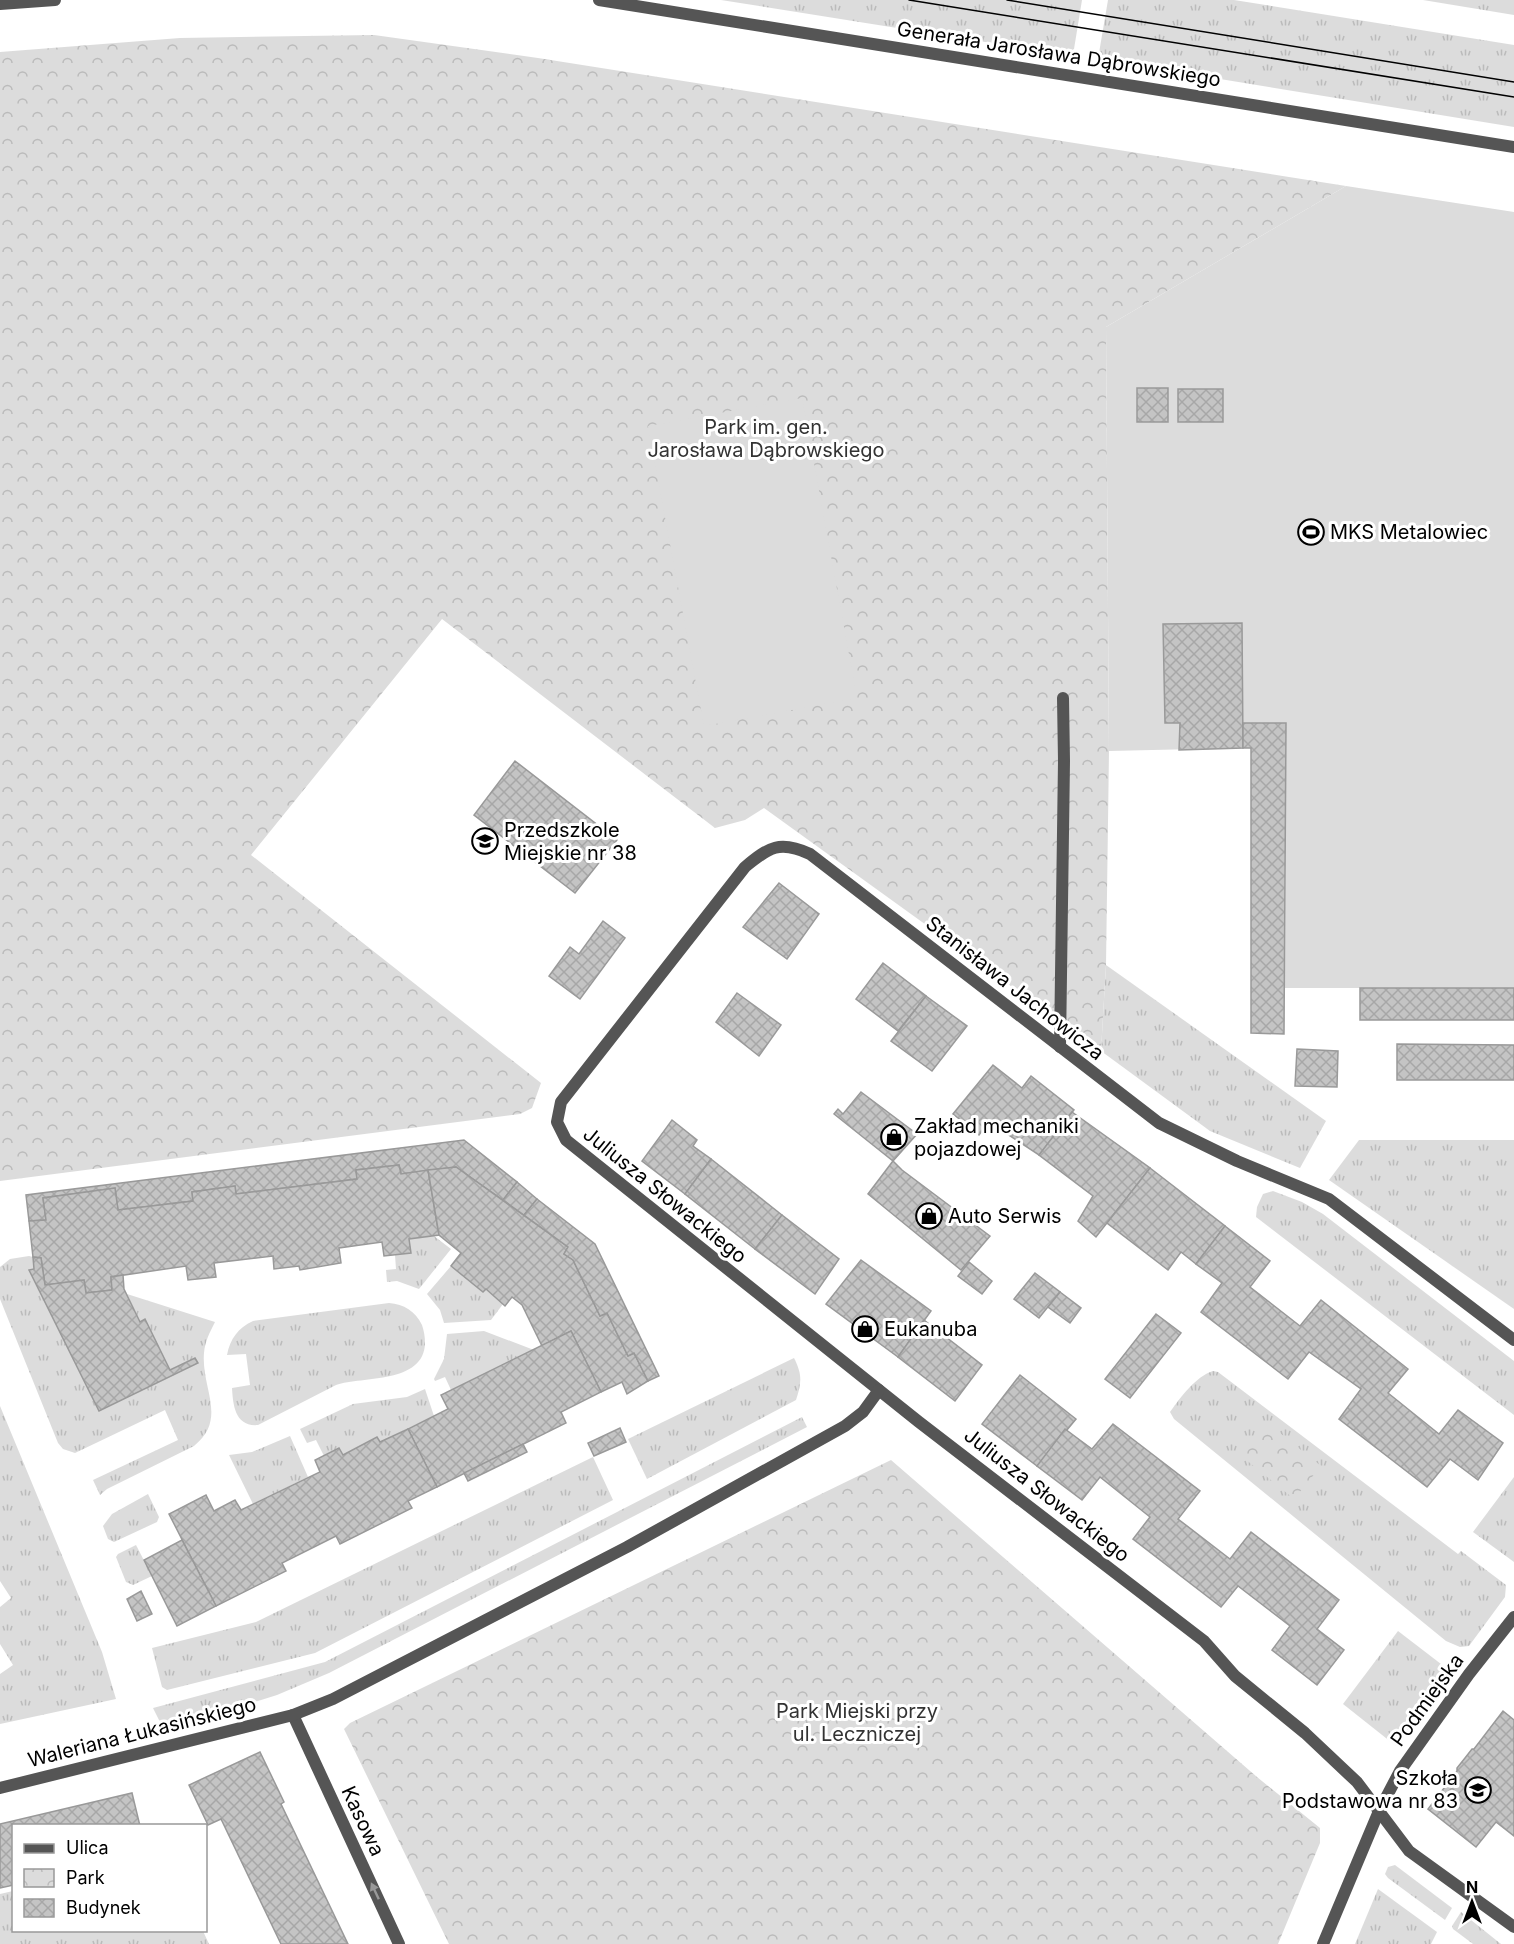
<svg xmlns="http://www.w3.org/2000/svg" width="1514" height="1944" viewBox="0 0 1514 1944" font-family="Inter,sans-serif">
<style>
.grass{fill:url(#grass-tufts)}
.park{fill:url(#park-crowns)}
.pitch{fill:#dcdcdc}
.building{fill:url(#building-cross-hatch);stroke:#999;stroke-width:1.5}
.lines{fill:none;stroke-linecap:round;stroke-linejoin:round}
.minor{stroke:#555;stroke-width:12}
.tertiary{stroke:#555;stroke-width:12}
.tram{stroke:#000;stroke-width:1.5}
.oneway{fill:#999}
.labels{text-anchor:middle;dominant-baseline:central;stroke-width:6;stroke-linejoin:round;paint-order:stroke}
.street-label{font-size:20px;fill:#000;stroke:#fff}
.park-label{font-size:20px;fill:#333;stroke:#fff}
.poi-label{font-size:20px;fill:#000;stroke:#fff;text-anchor:start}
</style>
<defs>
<pattern id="grass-tufts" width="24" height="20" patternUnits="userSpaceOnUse" patternTransform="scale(1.5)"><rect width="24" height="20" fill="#dcdcdc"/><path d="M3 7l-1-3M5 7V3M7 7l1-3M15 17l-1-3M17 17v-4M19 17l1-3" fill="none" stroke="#bbb"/></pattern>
<pattern id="park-crowns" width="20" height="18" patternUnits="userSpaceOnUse" patternTransform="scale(1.5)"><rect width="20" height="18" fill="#dcdcdc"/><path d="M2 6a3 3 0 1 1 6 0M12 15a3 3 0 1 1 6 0" fill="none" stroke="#bbb"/></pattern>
<pattern id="building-cross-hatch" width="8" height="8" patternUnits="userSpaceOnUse" patternTransform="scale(1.5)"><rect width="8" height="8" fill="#c4c4c4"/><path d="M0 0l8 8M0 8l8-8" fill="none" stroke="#a7a7a7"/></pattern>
</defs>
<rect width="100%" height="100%" fill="#fff"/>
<!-- grass -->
<g class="grass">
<path d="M721,0H1082L1074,49L1066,55Z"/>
<path d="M1108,0H1234L1514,45V127L1104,60L1099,53Z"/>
<path d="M1423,0H1514V15Z"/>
<path d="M1106,965L1326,1121L1300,1168L1210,1131L1101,1051Z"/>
<path d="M1359,1140H1514V1309L1329,1180Z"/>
<path d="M1273,1191L1302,1202L1323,1214L1514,1361V1415L1256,1217L1257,1207L1263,1194Z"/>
<path d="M434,1236L451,1249L419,1289L397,1281L387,1282L386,1270L396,1269L395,1255L409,1239Z"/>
<path d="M29,1256L33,1257L34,1269L30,1271L99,1411L198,1363L195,1358L170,1370L145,1319L140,1322L127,1294L215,1322C210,1332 205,1341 204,1353C201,1388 228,1419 194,1446L107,1489L100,1495L93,1480L178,1440L165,1410L75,1453L63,1449L58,1443L0,1299V1267L10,1259Z"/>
<path d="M451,1266L483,1292L486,1289L503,1304L491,1320L444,1323L440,1310L427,1294Z"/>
<path d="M389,1303C404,1304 415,1311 422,1325C424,1331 425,1337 425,1343C424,1384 363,1376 336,1385L258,1425C235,1427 233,1405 232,1388L250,1385L246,1354L227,1355C230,1339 238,1328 253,1321Z"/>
<path d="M484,1331L534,1350L451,1390L445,1377L435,1381L434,1379L444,1359L447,1334Z"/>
<path d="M794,1358C802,1374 802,1382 796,1400L647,1479L628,1439Z"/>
<path d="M1213,1371L1218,1372L1458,1554L1461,1551L1506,1585L1505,1597L1469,1646L1460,1647L1446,1641L1174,1419L1170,1412C1181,1397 1195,1377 1213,1371Z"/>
<path d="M425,1389L434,1416L380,1442L377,1437L343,1455L338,1448L324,1456L316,1440L307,1443L300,1429L353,1404L407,1397Z"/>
<path d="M0,1406L102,1652L116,1699L0,1724V1674L13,1665L0,1644V1607L11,1598L0,1581Z"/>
<path d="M802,1417L807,1427L329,1673L277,1695L169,1729L160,1722L153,1708L325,1662Z"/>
<path d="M290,1436L308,1477L253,1504L229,1455L252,1452Z"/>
<path d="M593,1457L613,1500L315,1653L167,1690L162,1687L152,1648L256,1622Z"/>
<path d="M1514,1477V1562L1473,1532Z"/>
<path d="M148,1494L159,1517L157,1522L114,1542L108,1539L103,1526L112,1514Z"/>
<path d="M136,1545L152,1576L133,1585L126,1582L116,1557L118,1554Z"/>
<path d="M1398,1631L1441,1664L1444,1671V1683L1396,1746L1343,1704Z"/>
<path d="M1395,1865L1452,1908L1445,1920L1388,1878L1385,1874L1388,1867Z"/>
<path d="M1378,1889L1437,1932L1431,1944H1355Z"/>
<path d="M13,1891L14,1930L203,1931L209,1944H0V1894Z"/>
<path d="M1461,1912L1501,1944H1473L1453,1929L1452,1926Z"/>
</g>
<!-- park -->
<g class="park">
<path d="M374,35L538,58L1346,186L1106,327L1109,751L1106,965L1101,1051L764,808L745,820L715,828L442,619L251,855L541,1083L532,1108L520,1114L0,1181V52L180,38Z"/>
<path d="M1265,1421L1321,1466L1294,1499L1239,1454Z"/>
<path d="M891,1460L1257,1777L1320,1828V1843L1278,1944H449L344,1729L350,1723Z"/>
</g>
<!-- pitch -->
<g class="pitch">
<path d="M1346,186L1514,212V988H1285L1286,747L1109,751L1106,327Z"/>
<path d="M802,398L857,698L704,726L648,426Z"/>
</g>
<!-- building -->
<g class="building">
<rect x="1137" y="388" width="31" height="34"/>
<rect x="1178" y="389" width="45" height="33"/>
<path d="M1242,623L1243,748L1179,750L1180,723H1165L1163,624Z"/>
<path d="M1243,723H1286L1284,1034L1251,1033V748H1243Z"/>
<path d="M515,761L617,840L575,893L474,815Z"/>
<path d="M779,883L819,914L787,959L743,927Z"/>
<path d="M603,921L625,938L580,999L549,976L570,947L579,954Z"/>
<path d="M883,963L926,996L898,1031L856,999Z"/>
<rect x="1360" y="988" width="154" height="32"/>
<path d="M737,993L781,1025L759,1056L716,1022Z"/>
<path d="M926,996L967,1026L932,1071L891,1041Z"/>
<path d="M1397,1044L1514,1045V1080H1397Z"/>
<path d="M1297,1049L1338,1051L1337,1087L1295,1086Z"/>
<path d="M993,1065L1022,1088L1031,1076L1074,1110L1039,1155L989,1122L979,1135L953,1114Z"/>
<path d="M861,1092L917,1134L893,1161L834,1114L838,1109L843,1114Z"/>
<path d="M1072,1112L1150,1168L1096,1237L1078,1221L1093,1196L1039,1155Z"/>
<path d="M672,1120L697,1140L693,1146L711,1159L685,1194L642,1161Z"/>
<path d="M464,1140L517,1182L503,1200L456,1167L401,1174L399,1165L356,1170L357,1179L236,1194L235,1186L192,1192L193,1201L118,1210L115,1188L43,1198L46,1220L29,1221L26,1195Z"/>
<path d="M711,1159L782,1215L755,1249L685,1194Z"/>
<path d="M893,1161L902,1170L990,1236L961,1270L868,1194Z"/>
<path d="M399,1165L401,1174L428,1170L439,1235L409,1239L411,1253L384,1256L382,1242L339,1248L341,1263L300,1270L299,1266L274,1269L273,1256L214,1263L216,1277L188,1280L186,1266L111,1277L112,1290L86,1293L84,1280L45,1285L41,1258L33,1257L29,1221L46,1220L43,1198L115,1188L118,1210L193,1201L192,1192L235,1186L236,1194L357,1179L356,1170Z"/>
<path d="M456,1167L568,1247L564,1254L573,1260L600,1316L607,1313L628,1356L634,1353L648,1381L627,1394L622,1382L601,1392L571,1331L542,1346L522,1305L512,1297L505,1306L486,1289L483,1292L451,1266L461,1253L439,1235L428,1170Z"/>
<path d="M1150,1168L1225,1226L1196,1264L1181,1252L1168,1270L1107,1223Z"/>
<path d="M517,1182L537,1199L524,1215L503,1200Z"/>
<path d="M537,1199L595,1244L659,1376L648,1381L634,1353L628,1356L607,1313L600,1316L573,1260L564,1254L568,1247L524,1215Z"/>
<path d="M782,1215L839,1259L815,1294L755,1249Z"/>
<path d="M1225,1226L1270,1261L1250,1287L1300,1326L1321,1300L1408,1369L1388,1393L1439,1434L1458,1410L1503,1443L1478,1480L1450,1459L1427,1487L1339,1419L1361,1389L1309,1352L1288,1379L1201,1312L1222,1283L1196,1264Z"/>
<path d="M33,1257L41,1258L45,1285L84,1280L86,1293L112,1290L111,1277L123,1275L124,1289L140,1322L145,1319L170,1370L195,1358L198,1363L99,1411L29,1270L34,1269Z"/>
<path d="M861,1260L931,1311L898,1357L826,1304Z"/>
<path d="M969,1262L992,1281L982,1294L958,1276Z"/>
<path d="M1035,1273L1060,1292L1039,1318L1014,1299Z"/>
<path d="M1060,1292L1081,1308L1070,1323L1048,1307Z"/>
<path d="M1156,1314L1181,1333L1130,1398L1105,1379Z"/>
<path d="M924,1320L982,1365L955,1401L898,1357Z"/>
<path d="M571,1331L601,1392L561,1412L566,1423L437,1487L408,1429L448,1409L441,1395Z"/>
<path d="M1020,1375L1076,1419L1037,1466L982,1424Z"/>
<path d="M1113,1424L1200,1491L1178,1519L1230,1559L1251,1532L1339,1600L1317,1629L1344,1650L1317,1685L1272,1650L1290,1626L1238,1586L1221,1607L1133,1539L1150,1517L1100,1477L1082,1500L1037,1466L1065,1429L1092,1449Z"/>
<path d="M620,1428L626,1442L594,1456L588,1443Z"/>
<path d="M408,1429L437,1487L408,1501L412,1508L340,1544L336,1536L282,1563L286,1571L216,1606L169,1514L206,1495L214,1511L235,1500L241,1510L320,1472L315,1460L339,1448L343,1455L377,1437L380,1442Z"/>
<path d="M523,1444L527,1452L468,1481L464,1473Z"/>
<path d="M182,1540L216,1606L177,1626L144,1560Z"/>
<path d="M141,1591L152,1614L137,1621L127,1599Z"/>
<path d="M1503,1711L1514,1720V1836L1496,1822L1476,1847L1428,1809L1457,1771V1768L1465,1758L1472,1749H1474Z"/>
<path d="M260,1752L284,1802L281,1804L348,1944H281L221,1819L208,1825L189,1785Z"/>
<path d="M132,1793L140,1826H14V1885L0,1888V1824Z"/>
</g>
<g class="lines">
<!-- minor -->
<g class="minor">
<path d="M1060,1047L1064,761L1063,698"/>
<path d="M1514,1340L1329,1199L1237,1161L1159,1123L810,854C780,840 769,847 745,867L561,1102L557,1122L566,1140L919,1422L1204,1641L1235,1676L1305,1733L1357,1782L1409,1851L1514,1927"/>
<path d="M293,1715L399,1944"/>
<path d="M0,1788L293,1715L333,1699L627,1547L845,1426L863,1412L879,1390"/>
<path d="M1323,1944L1379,1811L1400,1771L1469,1674L1514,1617"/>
</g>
<!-- tertiary -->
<g class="tertiary">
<path d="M599,0L1514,147"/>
<path d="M0,4L55,0"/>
</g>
<!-- tram -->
<g class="tram">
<path d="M909,0L1514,97"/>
<path d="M1007,0L1514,82"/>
</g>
</g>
<!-- one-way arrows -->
<defs><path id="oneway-solid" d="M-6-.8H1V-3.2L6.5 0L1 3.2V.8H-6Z" transform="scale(1.5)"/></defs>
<use class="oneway" href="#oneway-solid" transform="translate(375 1891) rotate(-115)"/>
<!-- icons -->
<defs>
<g id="stadium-ring" transform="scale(1.35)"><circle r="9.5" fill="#fff" stroke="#000" stroke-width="1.5"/><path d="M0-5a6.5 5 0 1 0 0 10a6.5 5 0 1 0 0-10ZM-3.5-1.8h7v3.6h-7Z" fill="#000"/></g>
<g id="school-ring" transform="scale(1.35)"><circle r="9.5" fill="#fff" stroke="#000" stroke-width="1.5"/><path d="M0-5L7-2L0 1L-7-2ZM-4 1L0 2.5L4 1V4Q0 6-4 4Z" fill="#000"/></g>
<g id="shop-ring" transform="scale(1.35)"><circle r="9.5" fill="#fff" stroke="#000" stroke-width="1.5"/><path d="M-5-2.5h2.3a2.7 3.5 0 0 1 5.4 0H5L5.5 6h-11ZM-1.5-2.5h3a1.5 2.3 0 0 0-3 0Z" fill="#000"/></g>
</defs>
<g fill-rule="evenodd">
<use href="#stadium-ring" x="1311" y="532"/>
<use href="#school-ring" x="485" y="841"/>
<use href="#shop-ring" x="894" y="1137"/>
<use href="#shop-ring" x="929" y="1216"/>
<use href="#shop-ring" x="865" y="1329"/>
<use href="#school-ring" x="1478" y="1790"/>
</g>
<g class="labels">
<!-- street labels -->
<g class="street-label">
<text transform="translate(1059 54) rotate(9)">Generała Jarosława Dąbrowskiego</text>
<text transform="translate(1015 988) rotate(38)">Stanisława Jachowicza</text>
<text transform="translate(665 1195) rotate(39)">Juliusza Słowackiego</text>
<text transform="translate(1047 1495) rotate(38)">Juliusza Słowackiego</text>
<text transform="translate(1427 1700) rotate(-54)">Podmiejska</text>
<text transform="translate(142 1732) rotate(-14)">Waleriana Łukasińskiego</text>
<text transform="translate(363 1821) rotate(65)">Kasowa</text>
</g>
<!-- park labels -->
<g class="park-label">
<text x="766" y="427">Park im. gen.<tspan x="766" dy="23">Jarosława Dąbrowskiego</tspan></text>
<text x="857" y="1711">Park Miejski przy<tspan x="857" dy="23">ul. Leczniczej</tspan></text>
</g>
<!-- poi labels -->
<g class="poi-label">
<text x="1330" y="532">MKS Metalowiec</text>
<text x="504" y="830">Przedszkole<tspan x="504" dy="23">Miejskie nr 38</tspan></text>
<text x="914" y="1126">Zakład mechaniki<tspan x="914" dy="23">pojazdowej</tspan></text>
<text x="948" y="1216">Auto Serwis</text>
<text x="884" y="1329">Eukanuba</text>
<text x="1458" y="1778" text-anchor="end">Szkoła<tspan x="1458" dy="23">Podstawowa nr 83</tspan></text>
</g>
</g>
<!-- legend -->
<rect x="12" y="1824" width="195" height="108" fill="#ffffff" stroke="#999999" stroke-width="1.5"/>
<rect x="24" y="1844" width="30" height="9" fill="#555555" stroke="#999999" stroke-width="1.5"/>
<text x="66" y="1854" font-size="18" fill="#000000">Ulica</text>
<rect x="24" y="1869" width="30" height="18" fill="url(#park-crowns)" stroke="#999999" stroke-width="1.5"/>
<text x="66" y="1884" font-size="18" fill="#000000">Park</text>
<rect x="24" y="1899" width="30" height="18" fill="url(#building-cross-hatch)" stroke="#999999" stroke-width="1.5"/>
<text x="66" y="1914" font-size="18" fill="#000000">Budynek</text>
<!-- north arrow -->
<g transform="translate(1472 1902)" stroke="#ffffff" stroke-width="4.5" paint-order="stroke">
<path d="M0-4.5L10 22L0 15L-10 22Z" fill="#000000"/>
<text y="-9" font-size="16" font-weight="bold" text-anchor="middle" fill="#000000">N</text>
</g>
</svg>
